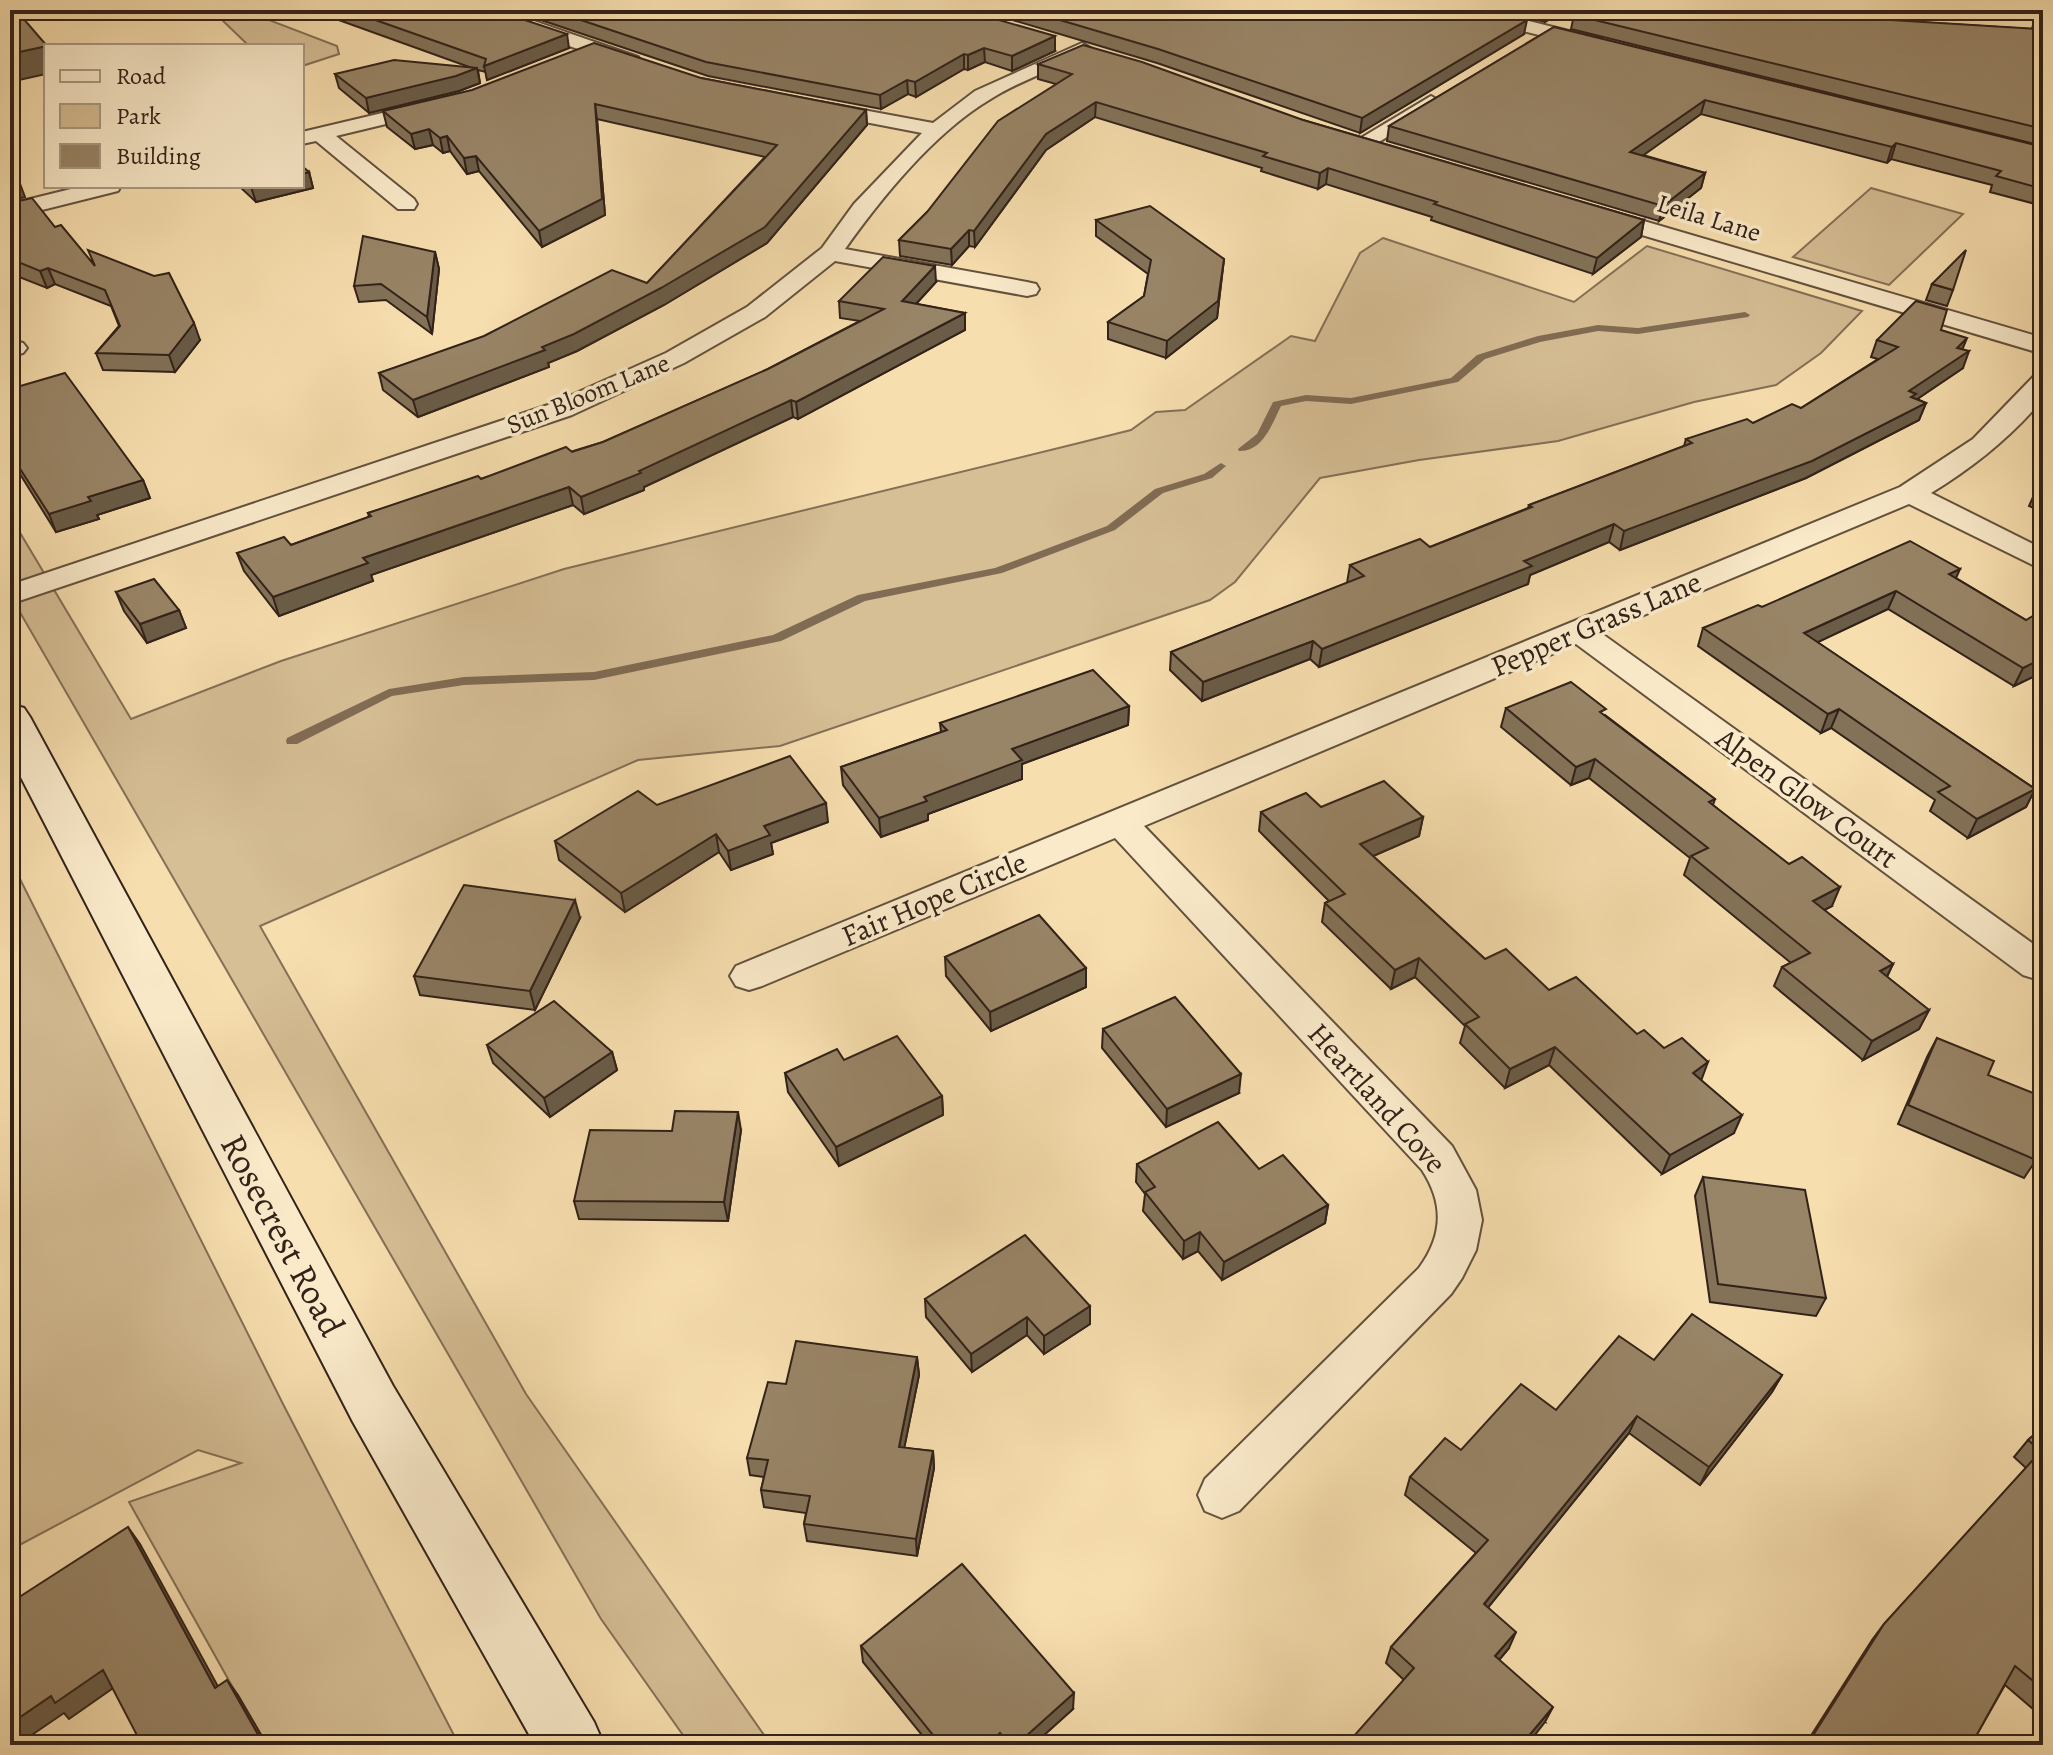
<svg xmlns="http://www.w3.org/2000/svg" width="2053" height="1755" viewBox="0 0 2053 1755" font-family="Alegreya,serif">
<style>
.green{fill:#d6be95;stroke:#847057;stroke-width:2}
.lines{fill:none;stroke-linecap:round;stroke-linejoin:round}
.stream{fill:#806c54;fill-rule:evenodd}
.street-casing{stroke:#63513e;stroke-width:4}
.secondary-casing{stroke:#322219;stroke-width:4}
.street{fill:#faeaca;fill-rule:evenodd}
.secondary{fill:#faeaca;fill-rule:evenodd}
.wall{fill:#837258;stroke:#322219;stroke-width:2}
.shaded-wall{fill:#6a5c47;stroke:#322219;stroke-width:2}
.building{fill:#988466;stroke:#322219;stroke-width:2}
.labels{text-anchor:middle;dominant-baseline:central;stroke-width:7;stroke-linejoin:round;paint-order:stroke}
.far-street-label{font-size:26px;fill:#322219;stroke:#faeaca}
.street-label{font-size:30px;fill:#322219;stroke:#faeaca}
.near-street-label{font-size:36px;fill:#322219;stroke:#faeaca}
</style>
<rect width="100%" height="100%" fill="#f7deae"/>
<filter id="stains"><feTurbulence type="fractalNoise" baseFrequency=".0025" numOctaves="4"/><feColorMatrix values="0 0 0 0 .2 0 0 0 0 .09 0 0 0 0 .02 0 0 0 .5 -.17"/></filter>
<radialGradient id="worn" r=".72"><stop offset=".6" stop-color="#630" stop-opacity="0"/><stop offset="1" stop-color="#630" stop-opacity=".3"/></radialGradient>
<!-- green -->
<g class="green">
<path d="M185,10H243L337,46L339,54L302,66V46H249L218,16L195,20Z"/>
<path d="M1871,188L1963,214L1889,285L1793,257Z"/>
<path d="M1383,238L1574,302L1647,246L1862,311L1821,353L1776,385L1694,402L1558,441L1419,460L1320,478L1235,582L1210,600L780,746L638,760L260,926L526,1394L771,1745H690L601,1619L10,595V516L131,719L281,661L564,569L1075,444L1131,430L1156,412L1185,410L1291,336L1315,341L1360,253Z"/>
<path d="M10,859L283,1404L459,1745H265L129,1502L241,1463L198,1450L10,1550Z"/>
</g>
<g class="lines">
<!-- stream -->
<g class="stream">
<path d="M1745,312L1750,315L1748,317L1638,334L1598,331L1540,342L1485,359L1458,382L1351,404L1306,401L1281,406C1272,424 1263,452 1239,451L1238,449L1257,434L1273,402L1306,395L1351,398L1451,378L1477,355L1538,336L1598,325L1638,328Z"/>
<path d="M1221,463L1226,466L1212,478L1163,493L1115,530L1002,573L865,601L781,641L594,680L464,685L392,696L297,744H287L286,741L287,738L389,689L464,677L594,672L773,635L858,595L995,568L1107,526L1155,489L1204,474Z"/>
</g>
<!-- street casing -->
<g class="street-casing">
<g id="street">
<path d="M475,10H502L638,57L641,61L638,65H624L477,14Z"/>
<path d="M1454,10H1485L1601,39L1604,43L1594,49L1456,14Z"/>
<path d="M1973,10H1993L1981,18L1974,16Z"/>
<path d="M1082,43L1092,49L1089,53C1056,68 1019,81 989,100C934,133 882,197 845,249L1027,282L1036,284L1039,289L1036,294L1027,296L835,261L765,317L684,363L572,415L10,604V585L554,403L666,353L747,307L822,248L854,204L922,133L813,112L810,108L813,104L820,102L933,123L975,91Z"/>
<path d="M1431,96L1441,102L1438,106L1369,148L1362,150L1351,144Z"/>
<path d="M433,101L443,107L440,111L336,136L414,199L417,204L414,209H398L316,141L302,144V132Z"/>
<path d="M83,186H121L118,191L10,218V204Z"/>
<path d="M1596,207L2043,338V354L1588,219L1585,214L1588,209Z"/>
<path d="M10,340L23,343L27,348L23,353L10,356Z"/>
<path d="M2043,374V399C2011,437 1974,467 1931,493L2043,549V570L1909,504L1601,633L2043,951V977L2036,979L2023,975L1576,644L1144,826L1452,1146L1476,1190L1482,1220L1476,1250L1462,1278L1451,1294L1239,1511L1222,1518L1205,1511L1198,1495L1205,1479L1419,1268C1443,1235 1444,1204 1422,1170L1115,838L762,986L749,990L736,986L730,976L736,966L1900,487L1973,439L2034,376Z"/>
</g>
</g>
<!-- secondary casing -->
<g class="secondary-casing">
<path id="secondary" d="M10,704L24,708L30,717L393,1386L594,1722L604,1745H535L353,1422L10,756Z"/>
</g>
<!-- street -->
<use href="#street" class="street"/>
<!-- secondary -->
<use href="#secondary" class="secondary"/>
</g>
<!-- wall -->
<g class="wall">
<path d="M311,10H495L569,48L487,80L486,72L478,70L480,83L459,91L369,113L339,88L335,74L472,68Z"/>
<path d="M511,10H964L1055,51L1012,71L985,62L968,70L964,69L916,97L908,94L881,109L708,76Z"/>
<path d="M979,10H1486L1524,34L1360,133L1157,63Z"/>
<path d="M1497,10H1564L1545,22Z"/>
<path d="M1580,10H1900L1886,20L2032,29L2034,21L2043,14V39L2042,38L2043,41V146L1571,29L1574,15Z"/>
<path d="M1554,27L2043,147V206L1990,192L1992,185L1891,159L1887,163L1701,114L1643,155L1705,173L1701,188L1659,221L1387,141L1389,126Z"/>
<path d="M1038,64L1303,120L1644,220L1641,237L1593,274L1431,220L1432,217L1326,184L1318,189L1261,171L1262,168L1095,117L1046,150L975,247L969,246L952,265L900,256L899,240L1056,84L1038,79Z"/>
<path d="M701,78L866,110L867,125L767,243L664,305L577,351L548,363L549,367L418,417L383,390L379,373L647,283L765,157L597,119L605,215L542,247L479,171L467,174L450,151L443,153L433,145L415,149L387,127L383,111Z"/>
<path d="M309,172L313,188L256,202L239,186H302Z"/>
<path d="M10,203L55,227L94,264L200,340L175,372L103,370L96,353L119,326L111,306L55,284L47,288L19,277L10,264Z"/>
<path d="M1096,220L1224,259L1217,318L1166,358L1108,339V322L1144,296L1148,274L1096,236Z"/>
<path d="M435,252L439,269L432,334L386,300L359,302L354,286Z"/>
<path d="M936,282L916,304L965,313V330L798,419L793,417L644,487V490L584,514L573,505L371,575L373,581L279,616L244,571L237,553L291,545L369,517L368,513L603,442L768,369L860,321L840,318L839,301Z"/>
<path d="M1932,284L1953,290L1947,306L1926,300Z"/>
<path d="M1941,330L1963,368L1917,399L1926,403L1919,420L1806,478L1620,550L1609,542L1530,575L1528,584L1319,667L1310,659L1202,701L1170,670L1171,652L1347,583L1350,565L1430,547L1528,508L1529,505L1684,446L1686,439L1753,423L1801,408L1878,359L1871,357L1877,340Z"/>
<path d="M10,389L143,480L150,498L97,515L99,519L56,532L10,458Z"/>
<path d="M2043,481V512L2029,506L2037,488Z"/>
<path d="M1956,578L2026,620L2043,622V672L2014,686L1888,609L1817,642L2035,789L2026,807L1968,838L1930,811L1935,800L1831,728L1821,733L1698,646L1703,628L1762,607Z"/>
<path d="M116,592L179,610L186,628L147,643L124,611Z"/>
<path d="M1129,706L1128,725L1022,764V779L928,814V820L881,837L843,785L841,767L941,732L940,723Z"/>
<path d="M1506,708L1605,715L1715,799L1713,805L1832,906L1824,910L1893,964L1887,977L1929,1010L1919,1029L1863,1060L1774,986L1782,967L1791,963L1684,875L1690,858L1589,778L1571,785L1501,727Z"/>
<path d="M657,805L828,822L771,843L773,854L731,870L719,852L625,912L559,860L555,841Z"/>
<path d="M1321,807L1423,817L1419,836L1373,856L1485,959L1664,1048L1701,1080L1734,1133L1662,1174L1549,1065L1505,1088L1460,1043L1465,1026L1415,977L1391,989L1322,922L1325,903L1329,901L1259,831L1261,812Z"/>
<path d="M2043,826V844L2036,839Z"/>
<path d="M580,918L535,1010L420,995L414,976Z"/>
<path d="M945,957L1086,968V987L991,1031L946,976Z"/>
<path d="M1103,1029L1239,1093L1166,1127L1102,1048Z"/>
<path d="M1937,1038L1988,1075L2036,1160L2024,1178L1898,1124L1927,1057Z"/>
<path d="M487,1045L612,1052L617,1070L550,1117L493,1063Z"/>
<path d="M844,1060L942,1096L943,1115L839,1166L788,1092L785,1073Z"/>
<path d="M741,1130L728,1221L579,1219L574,1201Z"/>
<path d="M1137,1164L1259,1169L1328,1205L1325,1223L1222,1280L1198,1251L1183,1259L1143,1211L1145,1194L1136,1182Z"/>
<path d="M1703,1177L1826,1298L1816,1316L1710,1302L1695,1196Z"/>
<path d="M925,1299L1090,1306V1324L1044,1354L1027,1335L972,1372L926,1317Z"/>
<path d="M917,1357L919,1375L904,1448L933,1451L934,1468L917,1556L807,1541L804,1524L806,1513L764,1507L761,1490L764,1477L750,1475L747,1458L786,1384Z"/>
<path d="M1654,1360L1782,1375L1772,1392L1700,1485L1629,1433L1488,1607L1509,1648L1499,1660L1545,1722L1404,1680L1386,1663L1391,1647L1476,1553L1405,1495L1410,1477L1461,1450L1556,1410Z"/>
<path d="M2043,1427V1712L2040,1715L2005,1685L1971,1745H1805L1872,1640L1884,1624L2026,1468L2014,1457L2028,1440Z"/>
<path d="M861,1646L1073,1709L1033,1745H930L863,1662Z"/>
</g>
<!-- shaded-wall -->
<g class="shaded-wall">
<path d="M1547,10H1564L1545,22Z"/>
<path d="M1886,10H1900L1869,33L1873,19Z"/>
<path d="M1527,20L1524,34L1360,133L1362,118Z"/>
<path d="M567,34L569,48L487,80L484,66Z"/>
<path d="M1055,36V51L1012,71V56Z"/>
<path d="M46,46V74L10,82V54Z"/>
<path d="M984,48L985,62L968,70V55Z"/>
<path d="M964,54V69L916,97L915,82Z"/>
<path d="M477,68L480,83L459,91L369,113L366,98Z"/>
<path d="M907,80L908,94L881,109L880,95Z"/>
<path d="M1705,100L1701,114L1627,167L1630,152Z"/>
<path d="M1096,102L1095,117L1046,150L975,247L974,231L1046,134Z"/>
<path d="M595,104L597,119L605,215L542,247L539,231Z"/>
<path d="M866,110L867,125L767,243L664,305L577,351L548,363L549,367L418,417L413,400L542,347L661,288Z"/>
<path d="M429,129L433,145L415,149L411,134Z"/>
<path d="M447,136L450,151L443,153L440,138Z"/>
<path d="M1896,143L1891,159L1887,163L1892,147Z"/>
<path d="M476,156L479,171L467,174L464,158Z"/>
<path d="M1328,168L1326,184L1318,189L1320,173Z"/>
<path d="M309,172L313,188L256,202L251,187L302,186V174Z"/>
<path d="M1705,173L1701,188L1659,221L1663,206Z"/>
<path d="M19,181L25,197L10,201V184Z"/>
<path d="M1644,220L1641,237L1593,274L1597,258Z"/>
<path d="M969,230V246L952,265L951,249Z"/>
<path d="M435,252L439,269L432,334L427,317Z"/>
<path d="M1224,259L1217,318L1166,358L1167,341Z"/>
<path d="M935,266L936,282L903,318L902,301Z"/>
<path d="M48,268L55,284L47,288L40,271Z"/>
<path d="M965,313V330L798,419L796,402Z"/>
<path d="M194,323L200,340L175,372L169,355Z"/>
<path d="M1967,338L1960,355L1969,351L1963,368L1913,402L1926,403L1919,420L1806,478L1620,550L1624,531L1909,391Z"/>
<path d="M791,400L793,417L644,487V490L584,514L581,497Z"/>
<path d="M143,480L150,498L97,515L99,519L56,532L49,514L88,497Z"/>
<path d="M569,487L573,505L371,575L373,581L279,616L273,597L363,558Z"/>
<path d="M1614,524L1609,542L1530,575L1528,584L1319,667L1322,649L1524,561Z"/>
<path d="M1960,569L1952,587L1949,574Z"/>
<path d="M1896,591L1888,609L1797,652L1804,633Z"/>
<path d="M179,610L186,628L147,643L140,624Z"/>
<path d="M1313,641L1310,659L1202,701L1203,682Z"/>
<path d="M2043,658V672L2014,686L2023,668Z"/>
<path d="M1129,706L1128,725L1022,764V779L928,814V820L881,837L879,818L924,797L1012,749Z"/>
<path d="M1839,709L1831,728L1821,733L1828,714Z"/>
<path d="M1595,759L1589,778L1571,785L1576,767Z"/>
<path d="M2035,789L2026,807L1968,838L1977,819Z"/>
<path d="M826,803L828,822L771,843L773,854L731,870L728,851L764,826Z"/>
<path d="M1423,817L1419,836L1357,863L1360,844Z"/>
<path d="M716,834L719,852L625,912L621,893Z"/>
<path d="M1840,887L1832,906L1805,920L1813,901Z"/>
<path d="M575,900L580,918L535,1010L530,991Z"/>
<path d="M1419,958L1415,977L1391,989L1395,970Z"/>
<path d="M1893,964L1884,982L1880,971Z"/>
<path d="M1086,968V987L991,1031L990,1012Z"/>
<path d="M1929,1010L1919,1029L1863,1060L1872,1041Z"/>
<path d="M1555,1047L1549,1065L1505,1088L1510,1069Z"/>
<path d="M612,1052L617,1070L550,1117L544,1098Z"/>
<path d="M1708,1062L1701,1081L1693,1073Z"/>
<path d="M1241,1074L1239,1093L1166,1127L1167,1109Z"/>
<path d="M942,1096L943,1115L839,1166L836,1147Z"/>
<path d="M738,1112L741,1130L728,1221L724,1202Z"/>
<path d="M1742,1115L1734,1133L1662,1174L1670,1155Z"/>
<path d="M1328,1205L1325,1223L1222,1280L1224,1262Z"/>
<path d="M1200,1232L1198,1251L1183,1259L1184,1241Z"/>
<path d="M1090,1306V1324L1044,1354V1336Z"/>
<path d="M1027,1317V1335L972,1372L971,1354Z"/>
<path d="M917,1357L919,1375L901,1464L899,1447Z"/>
<path d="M1782,1375L1772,1392L1700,1485L1709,1467Z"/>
<path d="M1637,1416L1629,1433L1478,1620L1484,1604Z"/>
<path d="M933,1451L934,1468L917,1556L916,1539Z"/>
<path d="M128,1527L140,1544L227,1703L215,1688Z"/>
<path d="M1516,1632L1509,1648L1489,1672L1495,1656Z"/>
<path d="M103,1670L116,1686L69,1719L64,1713L17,1745H10V1724L51,1696Z"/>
<path d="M227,1680L238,1695L267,1745H264Z"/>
<path d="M1074,1693L1073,1709L1033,1745H1016Z"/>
<path d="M1553,1707L1545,1722L1527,1745H1521Z"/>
<path d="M1000,1733L1001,1745H987Z"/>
</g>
<!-- building -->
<g class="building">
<path d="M10,10H16L47,46L10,54Z"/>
<path d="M347,10H495L567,34L484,66L486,59Z"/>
<path d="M551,10H964L1055,36L1012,56L984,48L968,55L964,54L915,82L907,80L880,95L706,62Z"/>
<path d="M1026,10H1486L1527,20L1362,118L1158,49Z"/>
<path d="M1580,10H1886L1873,19L2037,29L2043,41V129L1574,15Z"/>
<path d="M2043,14V23L2034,21Z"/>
<path d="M1554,27L2043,147V189L1996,176L2001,171L1896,143L1892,147L1705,100L1630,152L1705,173L1663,206L1389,126Z"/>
<path d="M594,43L701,78L866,110L765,227L661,288L574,334L542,347L545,350L413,400L379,373L484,336L612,270L647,283L777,145L595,104L602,199L539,231L476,156L464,158L447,136L440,138L429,129L411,134L383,111L472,90Z"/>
<path d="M1083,45L1142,62L1303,120L1644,220L1597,258L1434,204L1437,202L1328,168L1320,173L1263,156L1267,153L1096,102L1046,134L974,231L969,230L951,249L899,240L927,212L998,121L1072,74L1038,64Z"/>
<path d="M394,60L477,68L456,76L366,98L335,74Z"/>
<path d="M302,166L309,172L302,174Z"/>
<path d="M10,170L19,181L10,184Z"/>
<path d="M32,198L55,227L61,225L95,266L88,250L154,276L169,273L194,323L169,355L96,353L120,326L105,290L48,268L40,271L13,260L10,257V203Z"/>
<path d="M1150,206L1224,259L1218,301L1167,341L1108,322L1144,296L1151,260L1096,220Z"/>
<path d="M363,236L435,252L427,317L381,284L354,286Z"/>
<path d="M1966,250L1953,290L1932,284Z"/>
<path d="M883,257L935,266L902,301L965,313L796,402L791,400L639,471L641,473L581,497L569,487L363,558L368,563L273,597L237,553L284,537L291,545L371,516L368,513L478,476L481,479L566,447L572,452L603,442L768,369L884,309L839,301Z"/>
<path d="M1916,301L1947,310L1941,330L1967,338L1957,348L1969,351L1909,391L1916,394L1911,397L1926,403L1812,461L1624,531L1614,524L1524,561L1532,566L1322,649L1313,641L1203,682L1171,652L1364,576L1350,565L1420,539L1430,547L1532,507L1529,505L1692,443L1686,439L1747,419L1753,423L1792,404L1801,408L1898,347L1877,340Z"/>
<path d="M65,373L143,480L88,497L91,501L49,514L10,453V389Z"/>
<path d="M2043,481V491L2037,488Z"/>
<path d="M1910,541L1960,569L1949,574L2026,620L2033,616L2043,622V658L2023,668L1896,591L1804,633L2035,789L1977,819L1938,792L1950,786L1839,709L1828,714L1703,628L1758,605L1762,607Z"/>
<path d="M154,579L179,610L140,624L116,592Z"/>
<path d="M1093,670L1129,706L1012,749L1022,760L924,797L927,801L879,818L841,767L947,730L940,723Z"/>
<path d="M1571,682L1606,709L1600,712L1715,799L1709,802L1789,864L1802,857L1840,887L1813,901L1893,964L1880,971L1929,1010L1872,1041L1782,967L1810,953L1691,856L1708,848L1595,759L1576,767L1506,708Z"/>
<path d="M790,756L826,803L764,826L770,835L728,851L716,834L621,893L555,841L638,791L657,805Z"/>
<path d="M1384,781L1423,817L1360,844L1485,959L1506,949L1549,990L1576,977L1637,1034L1644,1030L1664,1048L1682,1038L1708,1062L1693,1073L1742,1115L1670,1155L1555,1047L1510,1069L1465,1024L1479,1017L1419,958L1395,970L1325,903L1345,894L1261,812L1306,793L1321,807Z"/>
<path d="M464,885L575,900L530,991L414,976Z"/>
<path d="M1039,915L1086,968L990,1012L945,957Z"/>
<path d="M1175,997L1241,1074L1167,1109L1103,1029Z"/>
<path d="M554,1001L612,1052L544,1098L487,1045Z"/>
<path d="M897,1036L942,1096L836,1147L785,1073L837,1049L844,1060Z"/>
<path d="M1937,1038L1994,1061L1988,1075L2043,1097V1140L2036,1160L1908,1105Z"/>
<path d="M675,1111L738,1112L724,1202L574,1201L590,1130L672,1131Z"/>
<path d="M1218,1122L1259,1169L1283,1155L1328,1205L1224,1262L1200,1232L1184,1241L1145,1192L1155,1187L1137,1164Z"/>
<path d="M1703,1177L1805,1190L1826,1298L1718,1284Z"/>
<path d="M1025,1235L1090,1306L1044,1336L1027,1317L971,1354L925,1299Z"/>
<path d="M1692,1314L1782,1375L1709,1467L1637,1416L1484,1604L1516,1632L1495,1656L1553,1707L1521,1745H1346L1414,1668L1391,1647L1488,1540L1410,1477L1445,1438L1461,1450L1521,1384L1556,1410L1619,1336L1654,1360Z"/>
<path d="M796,1341L917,1357L899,1447L933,1451L916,1539L804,1524L810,1496L761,1490L768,1460L747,1458L768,1382L786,1384Z"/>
<path d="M2043,1427V1689L2015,1666L1971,1745H1822L1812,1737L1884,1624L2041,1451L2028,1440Z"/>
<path d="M128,1527L215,1688L227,1680L264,1745H133L140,1741L103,1670L55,1703L51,1696L10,1724V1603Z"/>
<path d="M962,1564L1074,1693L1016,1745H1010L1000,1733L987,1745H941L861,1646Z"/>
</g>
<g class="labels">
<!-- far-street labels -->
<g class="far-street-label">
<text transform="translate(1709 218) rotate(17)">Leila Lane</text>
<text transform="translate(588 394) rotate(-22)">Sun Bloom Lane</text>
</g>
<!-- street labels -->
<g class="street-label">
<text transform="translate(1596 624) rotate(-23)">Pepper Grass Lane</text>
<text transform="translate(1807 798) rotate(36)">Alpen Glow Court</text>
<text transform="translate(934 899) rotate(-23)">Fair Hope Circle</text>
<text transform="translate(1377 1098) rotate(48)">Heartland Cove</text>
</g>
<!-- near-street labels -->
<g class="near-street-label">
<text transform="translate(283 1235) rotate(62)">Rosecrest Road</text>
</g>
</g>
<!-- margin -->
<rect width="2053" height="1755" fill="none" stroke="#f7deae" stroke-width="40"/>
<rect x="12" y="12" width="2029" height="1731" fill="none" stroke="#322219" stroke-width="4"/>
<rect x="20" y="20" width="2013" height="1715" fill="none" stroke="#322219" stroke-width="2"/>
<!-- legend -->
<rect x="44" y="44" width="260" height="144" fill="#faeaca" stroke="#aa9a83" stroke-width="2"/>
<rect x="60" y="70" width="40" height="12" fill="#faeaca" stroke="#aa9a83" stroke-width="2"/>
<text x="116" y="84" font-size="24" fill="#322219">Road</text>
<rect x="60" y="104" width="40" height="24" fill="#d6be95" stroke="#aa9a83" stroke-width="2"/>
<text x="116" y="124" font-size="24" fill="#322219">Park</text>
<rect x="60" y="144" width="40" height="24" fill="#988466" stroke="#aa9a83" stroke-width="2"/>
<text x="116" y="164" font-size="24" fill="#322219">Building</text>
<rect width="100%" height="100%" filter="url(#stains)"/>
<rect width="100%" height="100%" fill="url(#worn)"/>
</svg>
